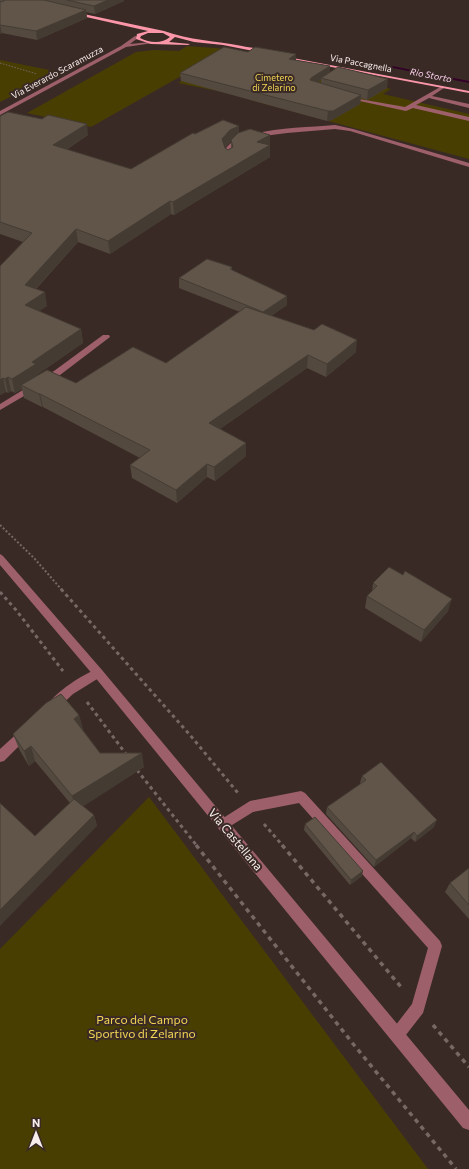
<svg xmlns="http://www.w3.org/2000/svg" width="469" height="1169" viewBox="0 0 469 1169" font-family="Commissioner,sans-serif">
<style>
.green{fill:#493e02}
.lines{fill:none;stroke-linecap:round;stroke-linejoin:round}
.stream{fill:#330028;fill-rule:evenodd}
.path-far3{stroke:#766864;stroke-width:1;stroke-dasharray:1.5 1.5;stroke-linecap:butt}
.path-far2{stroke:#766864;stroke-width:2;stroke-dasharray:2 2;stroke-linecap:butt}
.path-far1{stroke:#766864;stroke-width:3;stroke-dasharray:3.5 3.5;stroke-linecap:butt}
.path{stroke:#766864;stroke-width:3.5;stroke-dasharray:4.5 4.5;stroke-linecap:butt}
.service{fill:#9d606b;fill-rule:evenodd}
.minor{fill:#9d606b;fill-rule:evenodd}
.tertiary{fill:#9d606b;fill-rule:evenodd}
.primary{fill:#fc97aa;fill-rule:evenodd}
.wall{fill:#53493f;fill-rule:evenodd}
.shaded-wall{fill:#443c33}
.building{fill:#615549;stroke:#443c33}
.labels{text-anchor:middle;dominant-baseline:central;stroke-width:4;stroke-linejoin:round;paint-order:stroke}
.far-street-label{font-size:9px;fill:#f7edea;stroke:#3a2a26}
.far-water-label{font-size:9px;font-style:italic;fill:#fcd1ee;stroke:#3a2a26}
.far-park-label{font-size:9px;fill:#f3d754;stroke:#3a2a26}
.near-street-label{font-size:12px;fill:#f7edea;stroke:#3a2a26}
.near-park-label{font-size:12px;fill:#f3d754;stroke:#3a2a26}
</style>
<rect width="100%" height="100%" fill="#3a2a26"/>
<!-- green -->
<g class="green">
<path d="M187,46L229,49L91,127L27,113L136,52L154,50L179,51Z"/>
<path d="M230,51L391,89L383,94L469,114V159L250,100L252,98L178,83Z"/>
<path d="M0,60L59,72L0,102Z"/>
<path d="M149,797L428,1169H0V949Z"/>
</g>
<g class="lines">
<!-- stream -->
<path class="stream" d="M392,66L469,81V83L393,68Z"/>
<!-- path-far3 -->
<path class="path-far3" d="M0,63L37,74"/>
<!-- path-far2 -->
<path class="path-far2" d="M0,525L34,558L62,590"/>
<!-- path-far1 -->
<g class="path-far1">
<path d="M61,589L190,735L238,793"/>
<path d="M0,592L16,610L63,671"/>
<path d="M87,702L126,754"/>
<path d="M137,770L197,846"/>
<path d="M264,824L283,846"/>
</g>
<!-- path -->
<g class="path">
<path d="M196,845L354,1045L456,1169"/>
<path d="M282,845L401,987"/>
<path d="M433,1025L469,1067"/>
</g>
<!-- service -->
<g class="service">
<path d="M442,86L444,88L432,96L469,104V108L429,98L416,105L469,117V121L413,108L406,111L346,98L348,97L405,107Z"/>
<path d="M335,125L353,129L469,163V167L350,131L335,129L287,133L256,137L237,144L229,152L232,159L229,161L226,159L223,152C226,148 230,143 234,141C262,127 304,128 335,125Z"/>
<path d="M103,335H109L110,337L60,375L0,410V404L54,371Z"/>
<path d="M301,791L305,793L440,941L442,946L423,1013L402,1040L397,1042L392,1040L390,1035L392,1030L412,1004L428,948L299,803L253,812L224,830L220,828L218,824L220,820L250,801Z"/>
</g>
<!-- minor -->
<g class="minor">
<path d="M135,36L139,37L130,44L151,42L153,43L126,47L0,115V111L121,46Z"/>
<path d="M98,669L102,670L103,673L102,676L73,694L57,709L53,711L49,709L47,706C54,693 84,673 98,669Z"/>
<path d="M26,727L30,729L32,732L30,735L4,761L0,762V749L22,729Z"/>
</g>
<!-- tertiary -->
<path class="tertiary" d="M0,554L3,556L102,670L469,1110V1130L463,1128L94,676L0,565Z"/>
<!-- primary -->
<g class="primary">
<path d="M74,12L164,31C189,40 216,41 242,46C250,48 260,48 266,52L264,53L223,45L194,42L175,37L169,42L190,44L188,45L151,44L136,39L137,34L148,31L73,14ZM148,33H163L170,37C162,44 150,43 140,38L141,36Z"/>
<path d="M282,56L469,91V93L284,58Z"/>
</g>
</g>
<!-- wall -->
<g class="wall">
<path d="M0,0H124V1L95,14L86,12L87,18L37,40L2,33L0,34Z"/>
<path d="M248,52L296,60L330,73L387,88L367,100L361,98L360,104L332,120L327,121L181,81L180,73ZM321,80V83L317,82Z"/>
<path d="M0,116L88,135L66,150L131,169L195,134L239,133L270,145V157L174,215L171,214L110,254L78,242L36,289L47,306L39,311L81,329L83,343L38,374L39,375L76,383L166,363L240,312L179,288V278L232,267V270L287,305L271,316L356,352L326,377L307,368L220,429L246,443V456L215,481L207,477L177,503L132,478L130,465L140,458L43,407H42L24,398L22,389L15,393L11,391L8,393L6,392L0,395L23,242L0,234ZM231,141V149L228,150L225,148Z"/>
<path d="M373,583L448,611L421,642L365,608L367,596L372,592Z"/>
<path d="M79,715L83,730L100,753L144,767L83,806L94,815L97,826L35,836L70,803L35,761L29,766L19,749L13,734Z"/>
<path d="M362,776L434,827L415,842L411,838L374,867L326,814L327,807L361,784L360,783Z"/>
<path d="M305,824L362,876L350,885L304,830Z"/>
<path d="M469,868V919L445,892L450,883Z"/>
</g>
<!-- shaded-wall -->
<g class="shaded-wall">
<path d="M108,0H124V1L95,14L94,6Z"/>
<path d="M86,10L87,18L37,40L36,31Z"/>
<path d="M0,25L2,33L0,34Z"/>
<path d="M296,54V62L289,59Z"/>
<path d="M330,66V74L321,78V80L310,87V89L311,78Z"/>
<path d="M388,79L387,88L367,100L368,90Z"/>
<path d="M361,95L360,104L332,120L327,121L328,111Z"/>
<path d="M87,124L88,135L54,157L53,145Z"/>
<path d="M239,126V137L230,142L222,151V139L230,130Z"/>
<path d="M270,135V157L174,215L173,202L257,142Z"/>
<path d="M170,201L171,214L110,254L108,241Z"/>
<path d="M76,229L78,242L27,298L25,285Z"/>
<path d="M45,292L47,306L28,319L25,305Z"/>
<path d="M287,296V305L263,321V312Z"/>
<path d="M81,329L83,343L38,374L39,378L21,385L22,389L15,393L12,379L32,362Z"/>
<path d="M357,340L356,352L326,377L327,364Z"/>
<path d="M308,355L307,368L210,436L209,423Z"/>
<path d="M8,377L11,391L8,393L5,379Z"/>
<path d="M3,378L6,392L0,395V380Z"/>
<path d="M39,394H40L43,407H42Z"/>
<path d="M246,443V456L215,481L214,467Z"/>
<path d="M207,464V477L177,503L176,490Z"/>
<path d="M452,599L448,611L421,642L424,630Z"/>
<path d="M79,715L83,730L74,719Z"/>
<path d="M31,746L35,761L29,766L24,751Z"/>
<path d="M142,753L144,767L76,811L72,796Z"/>
<path d="M94,815L97,826L0,926V910Z"/>
<path d="M437,820L434,827L415,842L417,836Z"/>
<path d="M414,832L411,838L374,867L376,860Z"/>
<path d="M363,871L362,876L350,885L351,880Z"/>
</g>
<!-- building -->
<g class="building">
<path d="M4,0H44L86,10L36,31L0,25V2L4,1Z"/>
<path d="M67,0H108L94,6Z"/>
<path d="M224,47L248,52L255,47L296,54L289,59L330,66L311,78L310,80L361,95L333,111H328L180,73Z"/>
<path d="M338,67L388,79L368,90L321,78Z"/>
<path d="M8,112L42,119L48,115L87,124L53,145L131,169L193,133L195,134L223,120L239,126L230,130L222,139L225,148L228,150L233,147L231,140L238,133L250,129L270,135L257,142L270,145L173,202L170,201L108,241L76,229L25,285L45,292L25,305L81,329L32,362L36,364L12,379L8,377L5,379L3,378L0,380V266L32,233L0,222V116Z"/>
<path d="M207,259L232,267L230,269L287,296L263,312L179,278Z"/>
<path d="M246,307L314,330L322,324L357,340L327,364L308,355L209,423L246,443L214,467L207,464L176,490L130,465L150,450L40,394H39L21,385L47,370L76,383L133,347L166,363Z"/>
<path d="M389,567L403,575L405,571L452,599L424,630L367,596L377,586L373,583Z"/>
<path d="M61,694L79,715L74,719L100,753H142L72,796L31,746L24,751L13,734L46,703Z"/>
<path d="M381,762L437,820L417,836L414,832L376,860L327,807L366,780L362,776Z"/>
<path d="M74,799L94,815L0,910V803L35,836Z"/>
<path d="M315,817L363,871L351,880L305,824Z"/>
<path d="M469,868V905L450,883Z"/>
</g>
<g class="labels">
<!-- far-street labels -->
<g class="far-street-label">
<text transform="translate(361 63) rotate(11)">Via Paccagnella</text>
<text transform="translate(57 72) rotate(-28)">Via Everardo Scaramuzza</text>
</g>
<!-- far-water labels -->
<g class="far-water-label">
<text transform="translate(431 75) rotate(11)">Rio Storto</text>
</g>
<!-- far-park labels -->
<g class="far-park-label">
<text x="274" y="77">Cimetero<tspan x="274" dy="10">di Zelarino</tspan></text>
</g>
<!-- near-street labels -->
<g class="near-street-label">
<text transform="translate(236 839) rotate(50)">Via Castellana</text>
</g>
<!-- near-park labels -->
<g class="near-park-label">
<text x="142" y="1019">Parco del Campo<tspan x="142" dy="14">Sportivo di Zelarino</tspan></text>
</g>
</g>
<!-- north arrow -->
<g transform="translate(36 1133)" stroke="#3a2a26" stroke-width="3" paint-order="stroke">
<path d="M0-3L7 15L0 10L-7 15Z" fill="#f7edea"/>
<text y="-6" font-size="11" font-weight="bold" text-anchor="middle" fill="#f7edea">N</text>
</g>
</svg>
